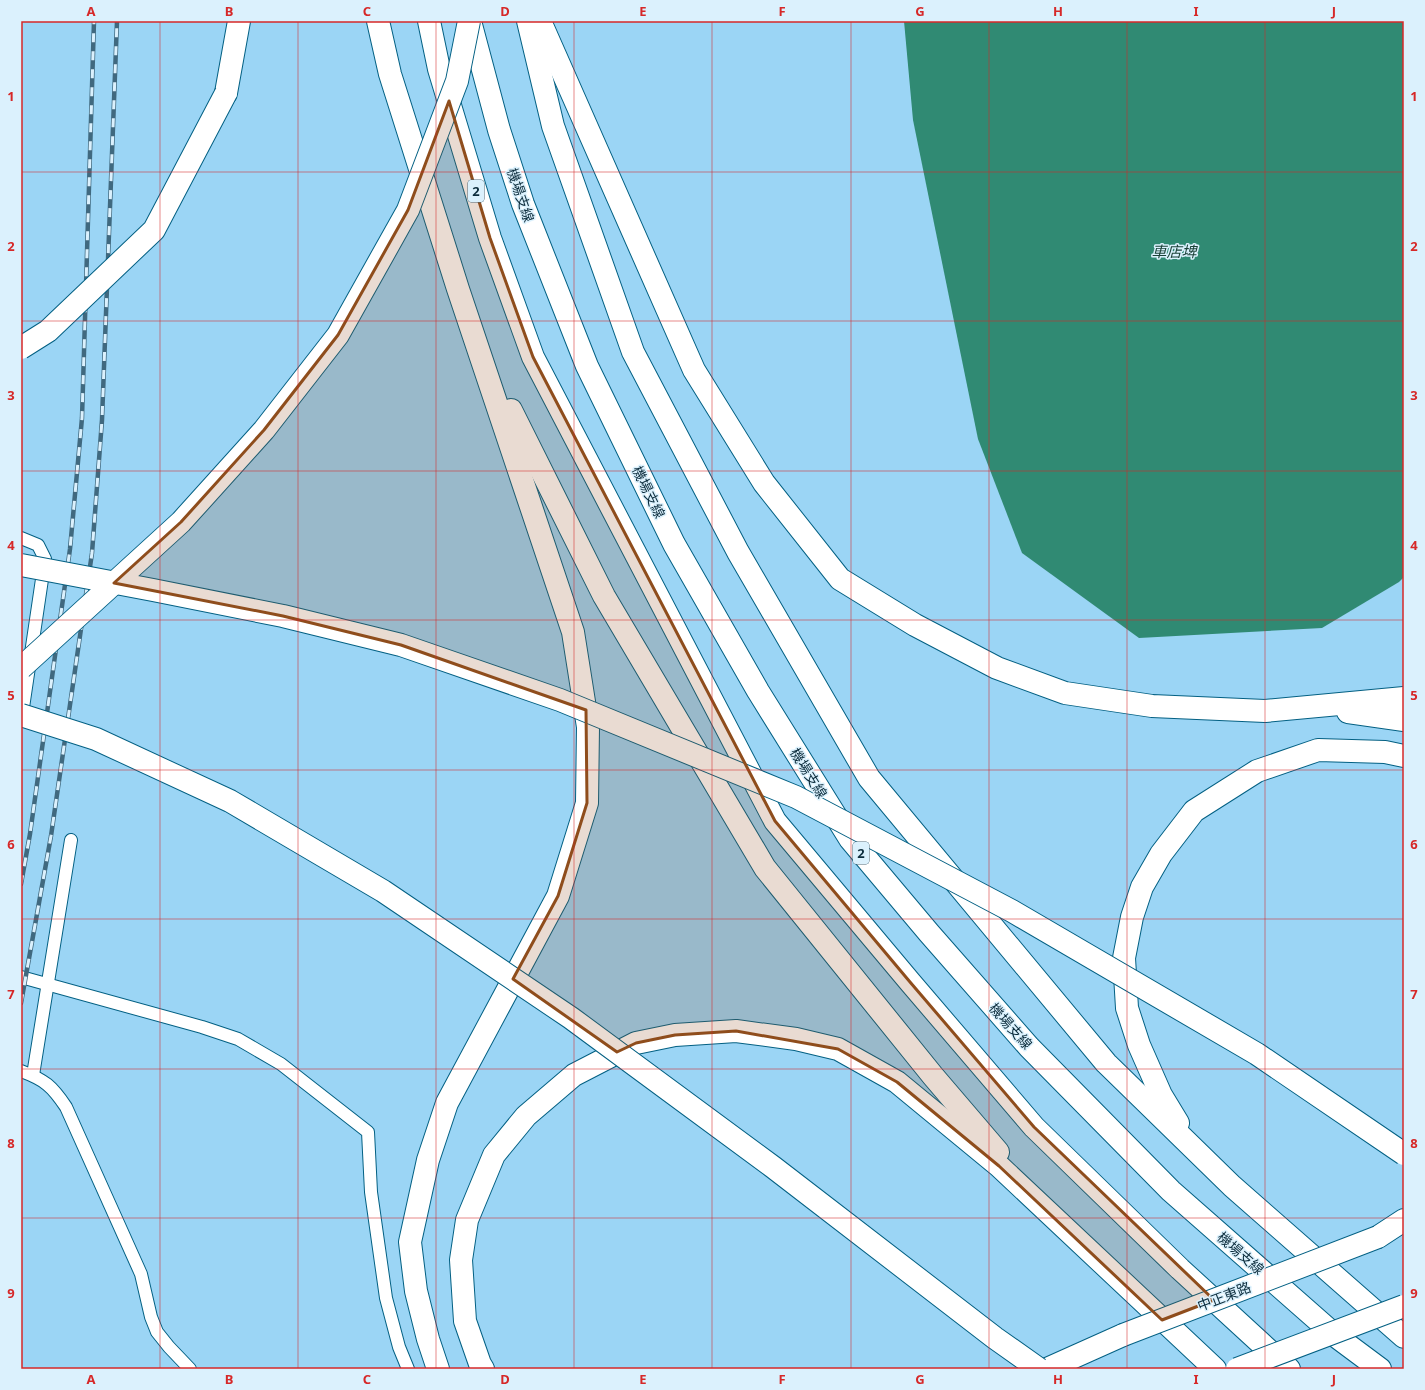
<svg xmlns="http://www.w3.org/2000/svg" width="1425" height="1390" viewBox="0 0 1425 1390" font-family="'Noto Sans','Noto Sans TC',sans-serif">
<style>
.water{fill:#308a73}
.lines{fill:none;stroke-linecap:round;stroke-linejoin:round}
.lane-casing{stroke:#036083;stroke-width:14}
.secondary-casing{stroke:#036083;stroke-width:24}
.highway-casing{stroke:#036083;stroke-width:24}
.lane{stroke:#fff;stroke-width:12}
.secondary{stroke:#fff;stroke-width:22}
.highway{stroke:#fff;stroke-width:22}
.rail-casing{stroke:#40697f;stroke-width:4.5}
.rail{stroke:#dbf1fd;stroke-width:3;stroke-dasharray:9;stroke-linecap:butt}
.secondary-bridge-casing{stroke:#036083;stroke-width:24;stroke-linecap:butt}
.highway-bridge-casing{stroke:#036083;stroke-width:24;stroke-linecap:butt}
.secondary-bridge{stroke:#fff;stroke-width:22}
.highway-bridge{stroke:#fff;stroke-width:22}
.marked{fill:#8f4d1c;fill-opacity:0.2;stroke:#8f4d1c;stroke-width:3;stroke-linejoin:round}
.grid{fill:none;stroke:#d62828;stroke-width:1;stroke-opacity:0.55}
.labels{text-anchor:middle;dominant-baseline:central;stroke-width:3;stroke-linejoin:round;paint-order:stroke}
.shield{fill:#dbf1fd;stroke:#4a6776;stroke-width:1}
.shield-label{font-size:13px;font-weight:bold;fill:#0c2c3c}
.street-label{font-size:14px;fill:#0c2c3c;stroke:#dbf1fd}
.water-label{font-size:15px;font-style:italic;fill:#1b4238;stroke:#dbf1fd}
.neatline{fill:none;stroke:#d62828;stroke-width:1.5}
.grid-label{font-size:13px;text-anchor:middle;font-weight:bold;fill:#d62828}
</style>
<rect width="100%" height="100%" fill="#9bd5f5"/>
<!-- water -->
<path class="water" d="M904,21H1404V577L1399,582L1322,628L1139,638L1022,553L978,439L913,120Z"/>
<g class="lines">
<!-- lane casing -->
<g class="lane-casing">
<g id="lane">
<path d="M21,538L38,545L45,559L21,721"/>
<path d="M21,977L202,1027L238,1039L281,1064L368,1132L371,1192L386,1298L399,1347L408,1369"/>
<path d="M21,1071C45,1080 52,1086 66,1107L141,1274L151,1317L157,1332L169,1347L190,1369"/>
<path d="M33,1075L71,840"/>
</g>
</g>
<!-- secondary casing -->
<g class="secondary-casing">
<path id="secondary" d="M1047,1369L1123,1335"/>
</g>
<!-- highway casing -->
<g class="highway-casing">
<g id="highway">
<path d="M378,21L390,74L458,289L573,632L588,727L587,803L558,896L447,1103L428,1160L410,1242L416,1291L428,1339L438,1369"/>
<path d="M429,21L439,69L490,238L533,357L775,821L910,982L1034,1127L1180,1269L1289,1369"/>
<path d="M470,21L499,130L523,204L587,366L674,544L758,691L850,839L929,933L1029,1047L1171,1191L1337,1337L1380,1369"/>
<path d="M528,21L553,126L633,352L738,552L869,778L1106,1063L1232,1186L1404,1337"/>
<path d="M540,21L694,370L764,483L840,579L915,625L997,668L1065,693L1152,706L1265,711L1404,698"/>
<path d="M226,93L239,21"/>
<path d="M511,410L604,596L765,868L933,1076L998,1152"/>
<path d="M1348,712L1404,720"/>
<path d="M1178,1123L1161,1095L1139,1045L1127,1008L1124,958L1132,917L1142,887L1161,854L1194,811L1257,771L1318,750L1385,752L1404,756"/>
<path d="M1378,1237L1404,1220"/>
<path d="M483,1369L480,1364L465,1321L461,1260L467,1220L494,1155L526,1116L574,1075L636,1043L675,1035L736,1031L796,1039L838,1049L897,1082L999,1166L1215,1369"/>
</g>
</g>
<!-- lane -->
<use href="#lane" class="lane"/>
<!-- secondary -->
<use href="#secondary" class="secondary"/>
<!-- highway -->
<use href="#highway" class="highway"/>
<!-- rail casing -->
<g class="rail-casing">
<g id="rail">
<path d="M21,884L30,834L70,549L82,418L94,21"/>
<path d="M21,1003L51,836L92,553L102,420L117,21"/>
</g>
</g>
<!-- rail -->
<use href="#rail" class="rail"/>
<!-- secondary-bridge casing -->
<g class="secondary-bridge-casing">
<g id="secondary-bridge">
<path d="M1123,1335L1378,1237"/>
<path d="M1237,1369L1404,1306"/>
</g>
</g>
<!-- highway-bridge casing -->
<g class="highway-bridge-casing">
<g id="highway-bridge">
<path d="M21,348L48,331L154,230L226,93"/>
<path d="M21,565L153,590L283,616L401,645L560,700L796,797L1012,911L1257,1054L1404,1154"/>
<path d="M21,668L181,522L264,430L338,335L408,210L457,81L469,21"/>
<path d="M21,715L96,739L230,801L383,891L571,1018L773,1167L995,1338L1039,1369"/>
</g>
</g>
<!-- secondary-bridge -->
<use href="#secondary-bridge" class="secondary-bridge"/>
<!-- highway-bridge -->
<use href="#highway-bridge" class="highway-bridge"/>
</g>
<!-- marked area -->
<path class="marked" d="M449,101L490,238L533,357L775,821L910,982L1034,1127L1214,1300L1162,1320L999,1166L897,1082L838,1049L736,1031L675,1035L636,1043L617,1052L513,979L558,896L587,803L586,710L401,645L283,616L114,583L181,522L264,430L338,335L408,210Z"/>
<!-- grid -->
<path class="grid" d="M160,21V1369M298,21V1369M436,21V1369M574,21V1369M712,21V1369M851,21V1369M989,21V1369M1127,21V1369M1265,21V1369M21,172H1404M21,321H1404M21,471H1404M21,620H1404M21,770H1404M21,919H1404M21,1069H1404M21,1218H1404"/>
<g class="labels">
<!-- shield labels -->
<g class="shield">
<rect x="468" y="180" width="16" height="22" rx="3"/>
<rect x="853" y="842" width="16" height="22" rx="3"/>
</g>
<g class="shield-label">
<text x="476" y="191">2</text>
<text x="861" y="853">2</text>
</g>
<!-- street labels -->
<g class="street-label">
<text transform="translate(521 195) rotate(71)">機場支線</text>
<text transform="translate(649 492) rotate(64)">機場支線</text>
<text transform="translate(809 773) rotate(58)">機場支線</text>
<text transform="translate(1011 1026) rotate(48)">機場支線</text>
<text transform="translate(1241 1253) rotate(41)">機場支線</text>
<text transform="translate(1224 1296) rotate(-21)">中正東路</text>
</g>
<!-- water labels -->
<g class="water-label">
<text x="1174" y="251">車店埤</text>
</g>
</g>
<!-- border -->
<rect width="1425" height="1390" fill="none" stroke="#dbf1fd" stroke-width="44"/>
<rect x="22" y="22" width="1381" height="1346" class="neatline"/>
<g class="grid-label">
<text x="91" y="16">A</text>
<text x="229" y="16">B</text>
<text x="367" y="16">C</text>
<text x="505" y="16">D</text>
<text x="643" y="16">E</text>
<text x="782" y="16">F</text>
<text x="920" y="16">G</text>
<text x="1058" y="16">H</text>
<text x="1196" y="16">I</text>
<text x="1334" y="16">J</text>
<text x="11" y="101">1</text>
<text x="1414" y="101">1</text>
<text x="11" y="251">2</text>
<text x="1414" y="251">2</text>
<text x="11" y="400">3</text>
<text x="1414" y="400">3</text>
<text x="11" y="550">4</text>
<text x="1414" y="550">4</text>
<text x="11" y="700">5</text>
<text x="1414" y="700">5</text>
<text x="11" y="849">6</text>
<text x="1414" y="849">6</text>
<text x="11" y="999">7</text>
<text x="1414" y="999">7</text>
<text x="11" y="1148">8</text>
<text x="1414" y="1148">8</text>
<text x="11" y="1298">9</text>
<text x="1414" y="1298">9</text>
<text x="91" y="1384">A</text>
<text x="229" y="1384">B</text>
<text x="367" y="1384">C</text>
<text x="505" y="1384">D</text>
<text x="643" y="1384">E</text>
<text x="782" y="1384">F</text>
<text x="920" y="1384">G</text>
<text x="1058" y="1384">H</text>
<text x="1196" y="1384">I</text>
<text x="1334" y="1384">J</text>
</g>
</svg>
